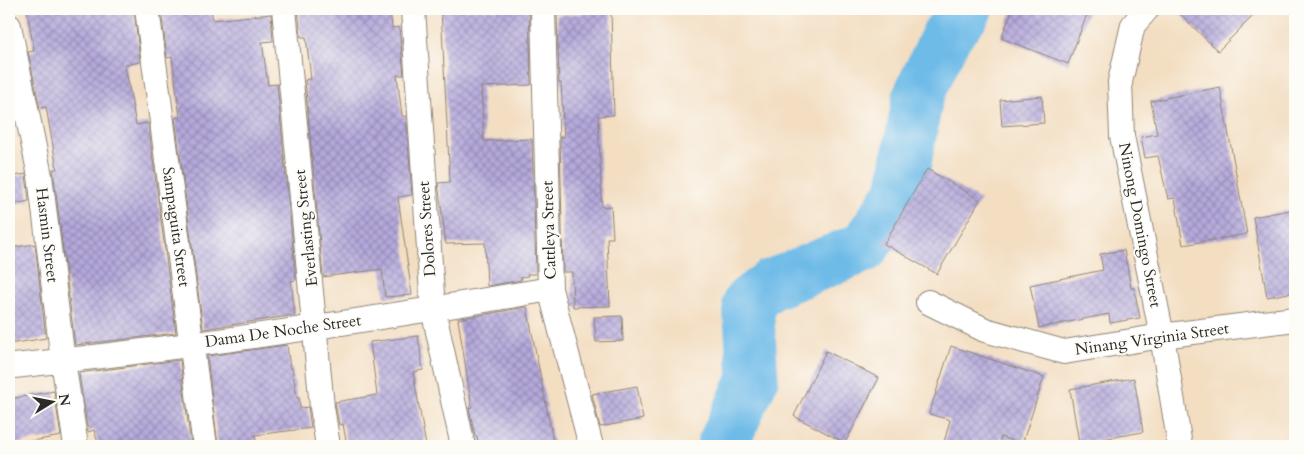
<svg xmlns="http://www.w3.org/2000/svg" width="1304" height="455" viewBox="0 0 1304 455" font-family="Cardo,serif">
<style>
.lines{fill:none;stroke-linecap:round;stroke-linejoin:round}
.river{stroke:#6ebbe8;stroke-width:51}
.building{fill:url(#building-cross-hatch)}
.minor-casing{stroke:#8f8476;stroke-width:26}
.minor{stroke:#fff;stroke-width:24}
.labels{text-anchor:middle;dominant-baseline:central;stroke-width:4;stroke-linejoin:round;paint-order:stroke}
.street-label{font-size:16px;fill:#2b2b2b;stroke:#fdfcf7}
</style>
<defs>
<pattern id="building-cross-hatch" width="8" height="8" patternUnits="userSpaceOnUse" patternTransform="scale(1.25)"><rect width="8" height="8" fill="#b5a9dc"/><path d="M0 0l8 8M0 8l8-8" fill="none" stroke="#938ab3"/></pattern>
</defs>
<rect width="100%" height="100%" fill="#fdfcf7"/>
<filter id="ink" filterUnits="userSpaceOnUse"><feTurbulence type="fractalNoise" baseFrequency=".02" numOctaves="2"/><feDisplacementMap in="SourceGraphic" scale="10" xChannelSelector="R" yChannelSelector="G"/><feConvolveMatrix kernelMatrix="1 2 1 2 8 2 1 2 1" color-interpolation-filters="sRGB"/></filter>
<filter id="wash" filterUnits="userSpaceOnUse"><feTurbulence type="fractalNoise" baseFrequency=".0096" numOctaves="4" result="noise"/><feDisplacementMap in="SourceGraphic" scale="20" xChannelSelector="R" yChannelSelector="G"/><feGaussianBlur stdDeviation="1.12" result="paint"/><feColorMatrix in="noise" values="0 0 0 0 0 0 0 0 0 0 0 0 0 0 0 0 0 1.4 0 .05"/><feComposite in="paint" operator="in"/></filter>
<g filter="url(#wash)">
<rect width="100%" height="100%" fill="#f3dec2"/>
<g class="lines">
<!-- river -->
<path class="river" d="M722,446L753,379L748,302L770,285L864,247L901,191L918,96L946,36L967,9"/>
</g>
<g id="blocks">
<!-- building -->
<g class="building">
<path d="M27,9H134L140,62L125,65L136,125L148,123L176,333L75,345L53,169H57L46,107L40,108L28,52L34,51Z"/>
<path d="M161,9H189V13L211,10L213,20L271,14L273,41L262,42L268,85L277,84L296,280L291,281L295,315L203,329L175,118L180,117L172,57L167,58Z"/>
<path d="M298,9H390L392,28L399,27L404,75H397L402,116H406L412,195L398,197L412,295L385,297L382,269L323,277L305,80L311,79L306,37H301Z"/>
<path d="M441,9H529L531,85L481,87L484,141L532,139L536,274H527L528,276L521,277V280L487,286L485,243L446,244L438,183L450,182Z"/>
<path d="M1013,9H1089L1068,64L1001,38Z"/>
<path d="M1175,9H1260L1218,51Z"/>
<path d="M611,12L614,115L598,116L602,207L611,206L613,238H607L610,306L573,307L572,272H563L560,137H564L561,83H559L557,15Z"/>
<path d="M1220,87L1247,234L1183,245L1175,198L1168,199L1158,156L1145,158L1141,137L1157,134L1151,101Z"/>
<path d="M1042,96L1044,123L1002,126L1000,100Z"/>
<path d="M927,169L980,200L937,274L884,244Z"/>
<path d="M26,174L29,201L9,205V177Z"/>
<path d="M1295,209V292L1267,297L1253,217Z"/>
<path d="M35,244L46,338L9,344V248Z"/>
<path d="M1124,250L1131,288H1134L1140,318L1110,323L1109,314L1039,328L1030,285L1103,270L1100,254Z"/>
<path d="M527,307L554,446H479L477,436H475L469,408L472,407L458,319Z"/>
<path d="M622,316L623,341L596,342L594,317Z"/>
<path d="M418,336L423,370L413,372L426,446H395L394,441L365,446H347L343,424L339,425L335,402L377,395L370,342Z"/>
<path d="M287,345L290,368H292L297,398H299L300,408L308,407L311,428L255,435L257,446H218L207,356Z"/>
<path d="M951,346L1044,377L1022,444L1001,437L998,446H943L950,420L929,414Z"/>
<path d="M826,351L879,378L845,443L794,416Z"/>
<path d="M180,360L191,446H99L94,430L88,432L79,373Z"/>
<path d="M1134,378L1143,432L1079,443L1070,389Z"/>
<path d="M637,386L643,419L600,427L592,394Z"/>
<path d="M54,391L61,436L9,445V399Z"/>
</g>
</g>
</g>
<g filter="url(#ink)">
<use href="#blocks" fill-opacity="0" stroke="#8f8476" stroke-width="1"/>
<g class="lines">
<!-- minor casing -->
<g class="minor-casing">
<g id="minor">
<path d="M147,9L205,446"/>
<path d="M284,9L322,407L328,446"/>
<path d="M413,9L433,309L463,446"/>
<path d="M543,9L550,289L591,446"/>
<path d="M1147,9L1133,25L1120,82L1122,136L1162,336L1180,446"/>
<path d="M9,26L40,176L63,361L76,446"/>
<path d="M928,302L985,330L1064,352L1162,336L1295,319"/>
<path d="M14,366C193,347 372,320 550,289"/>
</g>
</g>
<!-- minor -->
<use href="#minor" class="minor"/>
</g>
</g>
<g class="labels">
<!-- street labels -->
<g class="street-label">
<text transform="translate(1140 225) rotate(79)">Ninong Domingo Street</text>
<text transform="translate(176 227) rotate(82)">Sampaguita Street</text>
<text transform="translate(306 228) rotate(-96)">Everlasting Street</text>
<text transform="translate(427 229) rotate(-94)">Dolores Street</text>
<text transform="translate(549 230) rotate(-92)">Cattleya Street</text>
<text transform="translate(47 235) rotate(83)">Hasmin Street</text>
<text transform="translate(283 331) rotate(-8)">Dama De Noche Street</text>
<text transform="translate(1152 339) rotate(-8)">Ninang Virginia Street</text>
</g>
</g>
<!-- margin -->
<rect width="1304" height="455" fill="none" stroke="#fdfcf7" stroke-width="30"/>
<!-- north arrow -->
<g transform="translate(52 402) rotate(80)" stroke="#fdfcf7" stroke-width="4" paint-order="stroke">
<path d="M0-4L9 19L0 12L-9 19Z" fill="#2b2b2b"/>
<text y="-8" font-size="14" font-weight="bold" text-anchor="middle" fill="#2b2b2b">N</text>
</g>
</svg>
